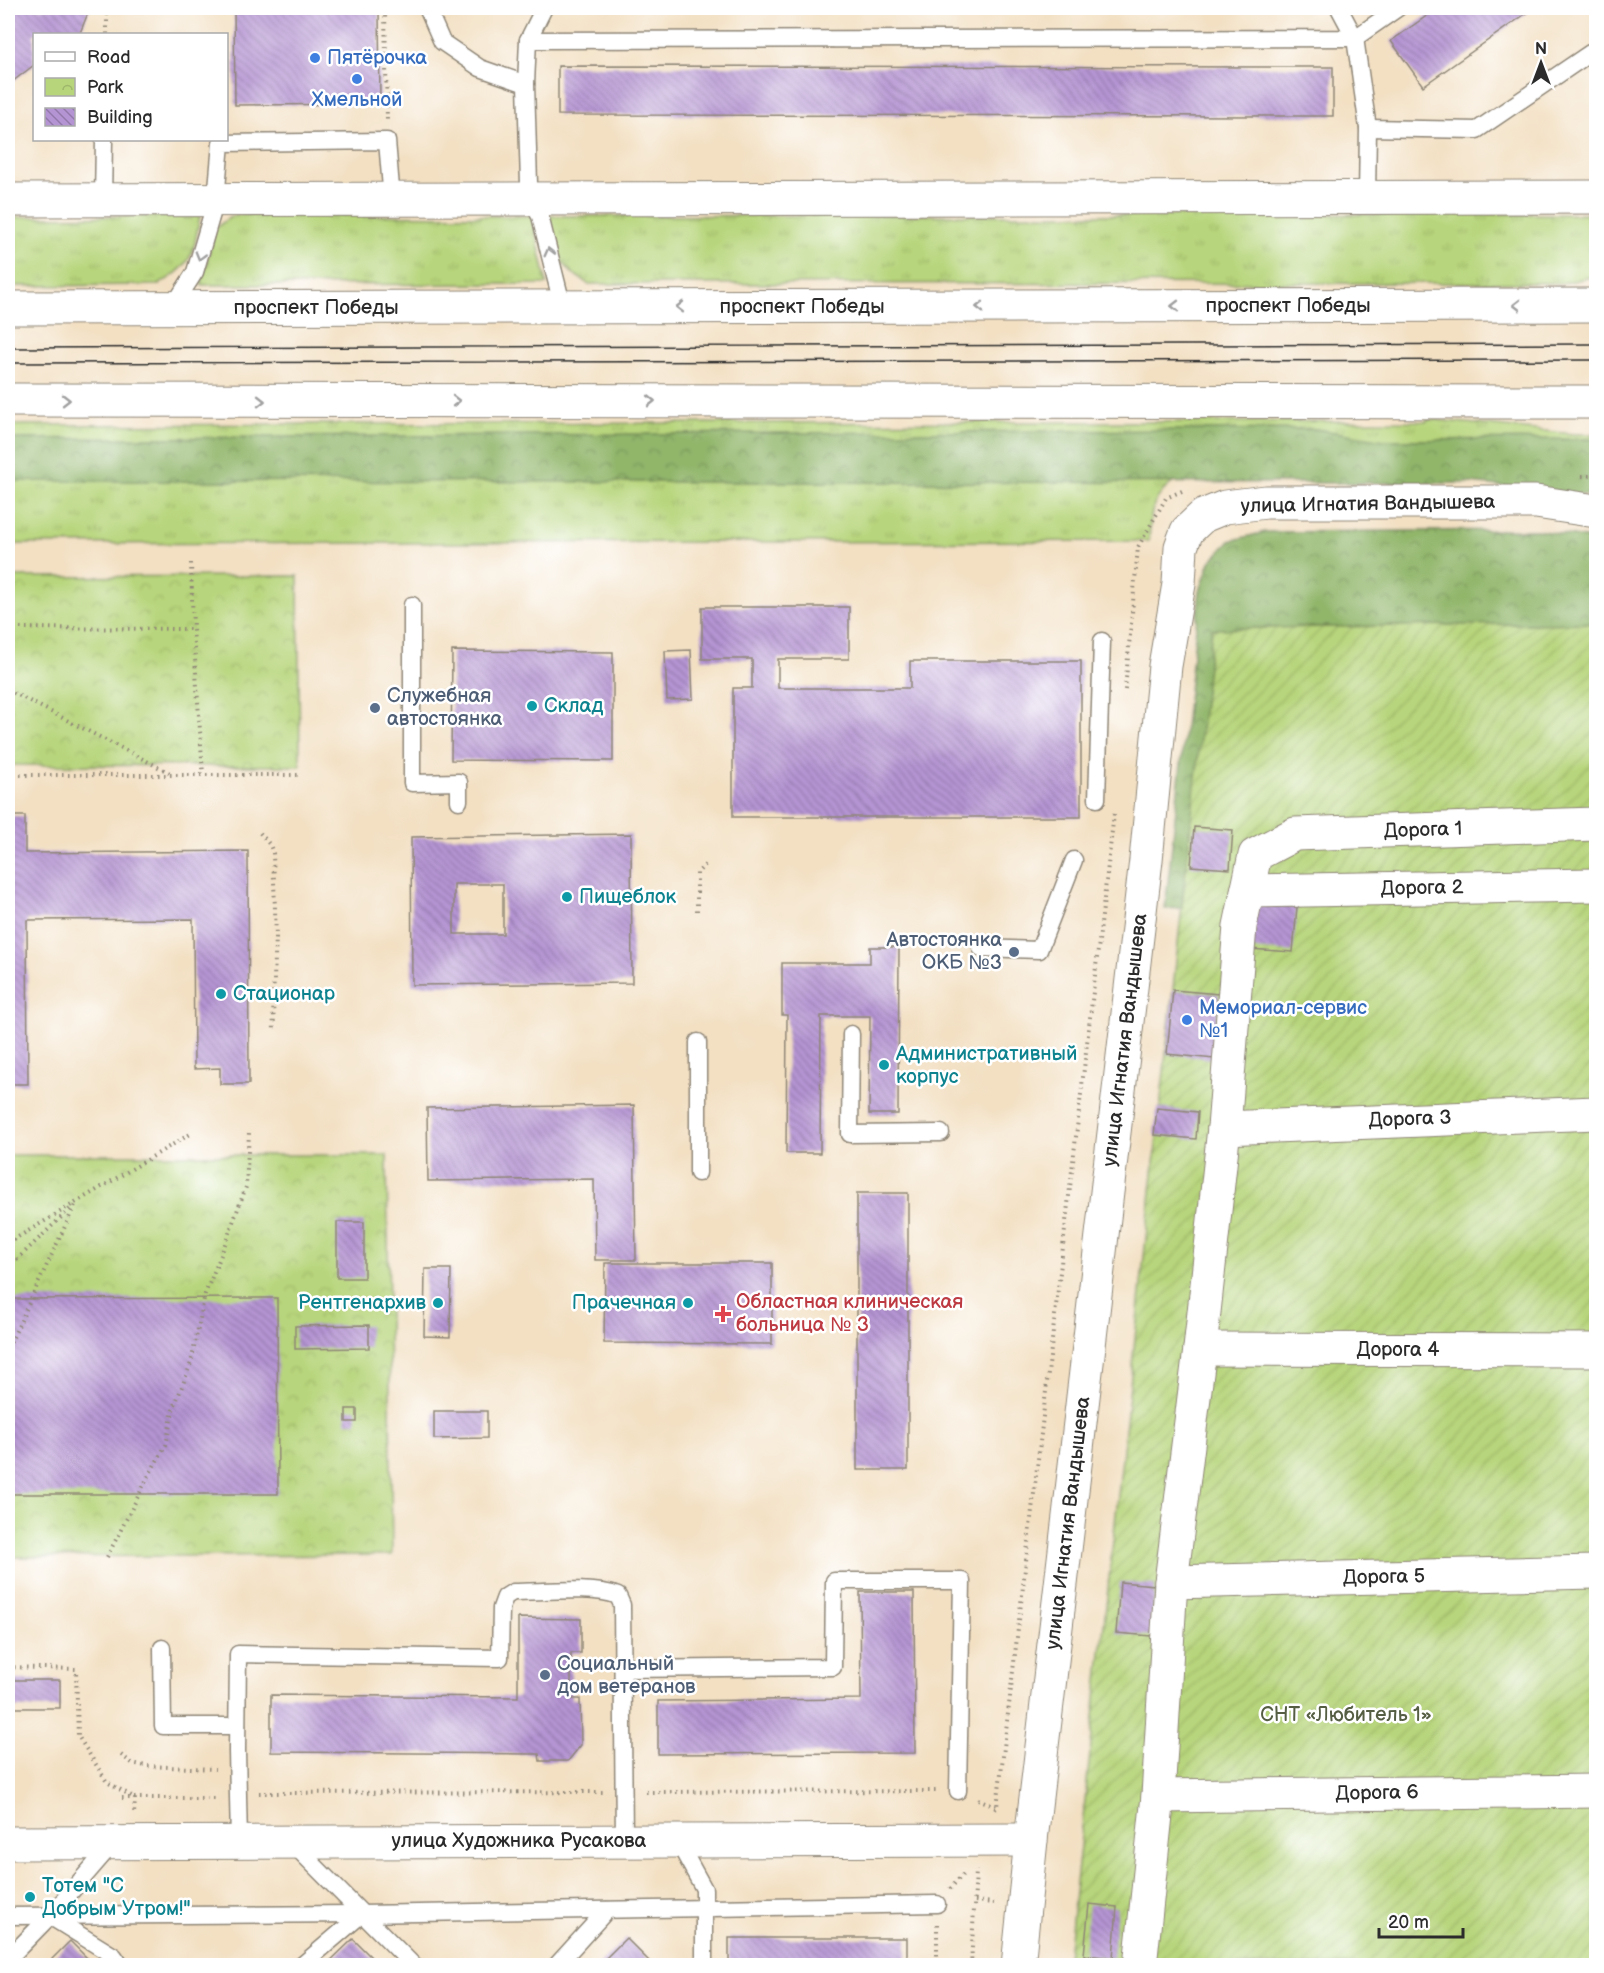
<svg xmlns="http://www.w3.org/2000/svg" width="1604" height="1973" viewBox="0 0 1604 1973" font-family="'Balsamiq Sans',sans-serif">
<style>
.grass{fill:url(#grass-tufts);stroke:#718053;stroke-width:1.5}
.forest{fill:url(#forest-crowns);stroke:#5e704b;stroke-width:1.5}
.park{fill:url(#park-crowns);stroke:#718053;stroke-width:1.5}
.garden{fill:url(#garden-furrows);stroke:#718053;stroke-width:1.5}
.building{fill:url(#building-back-hatch);fill-rule:evenodd}
.lines{fill:none;stroke-linecap:round;stroke-linejoin:round}
.service-casing{stroke:#8f8677;stroke-width:19}
.minor-casing{stroke:#8f8677;stroke-width:35}
.tertiary-casing{stroke:#8f8677;stroke-width:35}
.primary-casing{stroke:#8f8677;stroke-width:35}
.path{stroke:#8f8677;stroke-width:4;stroke-dasharray:1.5 4.5;stroke-linecap:butt}
.service{stroke:#fff;stroke-width:16}
.minor{stroke:#fff;stroke-width:33}
.tertiary{stroke:#fff;stroke-width:33}
.primary{stroke:#fff;stroke-width:33}
.tram{stroke:#2b2b2b;stroke-width:1.5}
.oneway{stroke:#a0a0a0}
.shop-dot{fill:#3f7fe0;stroke:#fff;stroke-width:2}
.culture-dot{fill:#0f9aa8;stroke:#fff;stroke-width:2}
.service-dot{fill:#5c6f8a;stroke:#fff;stroke-width:2}
.health-dot{fill:#e0444e;stroke:#fff;stroke-width:2}
.labels{text-anchor:middle;dominant-baseline:central;stroke-width:5;stroke-linejoin:round;paint-order:stroke}
.shop-label{font-size:20px;fill:#366cbe;stroke:#fff;text-anchor:start}
.street-label{font-size:20px;fill:#2b2b2b;stroke:#fff}
.service-label{font-size:20px;fill:#4e5e75;stroke:#fff;text-anchor:start}
.culture-label{font-size:20px;fill:#0d838f;stroke:#fff;text-anchor:start}
.health-label{font-size:20px;fill:#be3a42;stroke:#fff;text-anchor:start}
.park-label{font-size:20px;fill:#555e43;stroke:#fff}
</style>
<defs>
<pattern id="grass-tufts" width="24" height="20" patternUnits="userSpaceOnUse" patternTransform="scale(1.5)"><rect width="24" height="20" fill="#b7d57b"/><path d="M3 7l-1-3M5 7V3M7 7l1-3M15 17l-1-3M17 17v-4M19 17l1-3" fill="none" stroke="#9eb76a"/></pattern>
<pattern id="forest-crowns" width="20" height="18" patternUnits="userSpaceOnUse" patternTransform="scale(1.5)"><rect width="20" height="18" fill="#91b66b"/><path d="M2 6a3 3 0 1 1 6 0M12 15a3 3 0 1 1 6 0" fill="none" stroke="#779458"/></pattern>
<pattern id="park-crowns" width="20" height="18" patternUnits="userSpaceOnUse" patternTransform="scale(1.5)"><rect width="20" height="18" fill="#b7d57b"/><path d="M2 6a3 3 0 1 1 6 0M12 15a3 3 0 1 1 6 0" fill="none" stroke="#9eb76a"/></pattern>
<pattern id="garden-furrows" width="10" height="10" patternUnits="userSpaceOnUse" patternTransform="scale(1.5)"><rect width="10" height="10" fill="#b7d57b"/><path d="M-1 1l2-2M0 10L10 0M9 11l2-2" fill="none" stroke="#9eb76a"/></pattern>
<pattern id="building-back-hatch" width="6" height="6" patternUnits="userSpaceOnUse" patternTransform="scale(1.5)"><rect width="6" height="6" fill="#b594d3"/><path d="M-1 5l2 2M0 0l6 6M5-1l2 2" fill="none" stroke="#9379ab"/></pattern>
</defs>
<rect width="100%" height="100%" fill="#fff"/>
<filter id="ink" filterUnits="userSpaceOnUse"><feTurbulence type="fractalNoise" baseFrequency=".0167" numOctaves="2"/><feDisplacementMap in="SourceGraphic" scale="12" xChannelSelector="R" yChannelSelector="G"/><feConvolveMatrix kernelMatrix="1 2 1 2 8 2 1 2 1" color-interpolation-filters="sRGB"/></filter>
<filter id="wash" filterUnits="userSpaceOnUse"><feTurbulence type="fractalNoise" baseFrequency=".008" numOctaves="4" result="noise"/><feDisplacementMap in="SourceGraphic" scale="24" xChannelSelector="R" yChannelSelector="G"/><feGaussianBlur stdDeviation="1.35" result="paint"/><feColorMatrix in="noise" values="0 0 0 0 0 0 0 0 0 0 0 0 0 0 0 0 0 1.4 0 .05"/><feComposite in="paint" operator="in"/></filter>
<g filter="url(#wash)">
<rect width="100%" height="100%" fill="#f3e0c3"/>
<!-- grass -->
<g class="grass">
<path d="M1596,214V276L1563,283L588,284L571,272L557,256L549,216Z"/>
<path d="M235,215L532,216L547,284L201,285L215,229L227,219Z"/>
<path d="M200,216C193,254 194,265 158,285L8,286V217Z"/>
<path d="M1427,419L1574,434H1596V470L1178,479C1151,497 1151,510 1149,541L8,544V425L1427,421Z"/>
</g>
<!-- forest -->
<g class="forest">
<path d="M1316,429L1384,440L1596,439V496L1470,483L8,481V439Z"/>
<path d="M1537,530L1596,540V623L1212,629L1182,908L1165,909L1200,591L1210,562L1230,541L1265,532Z"/>
</g>
<!-- park -->
<g class="park">
<path d="M298,576L300,766L8,765V577Z"/>
<path d="M8,1155H387L392,1555L8,1557Z"/>
</g>
<!-- garden -->
<path class="garden" d="M1596,623V1965L1067,1966L1212,629Z"/>
<g id="blocks">
<!-- building -->
<g class="building">
<path d="M19,8H90L80,33L77,34H34V65L8,85V15Z"/>
<path d="M234,8H379L380,104L235,105Z"/>
<path d="M1438,8H1534L1423,86L1391,41Z"/>
<path d="M558,66L1333,67V116L558,115Z"/>
<path d="M702,607H849V659H778V688H910V661H1081V817H733V688H752V659H702Z"/>
<path d="M691,650L693,699L667,700L665,651Z"/>
<path d="M452,651L613,652V761L451,760Z"/>
<path d="M8,816H25V853L248,851L249,1084H220V1068L194,1069L193,919L27,920L28,1084H8Z"/>
<path d="M1194,827L1233,830L1230,869L1191,866Z"/>
<path d="M631,834L632,983L412,985L411,837ZM454,884H503V934H454Z"/>
<path d="M1252,904L1297,907L1293,952L1249,949Z"/>
<path d="M870,947H899L898,1114H869L870,1016H821L820,1153H786L787,1015H782V963H870Z"/>
<path d="M1173,990L1219,994L1214,1059L1167,1054Z"/>
<path d="M634,1105L636,1260H595L594,1179L428,1181L427,1108Z"/>
<path d="M1157,1108L1198,1112L1196,1139L1154,1135Z"/>
<rect x="857" y="1193" width="51" height="277"/>
<rect x="337" y="1222" width="27" height="56"/>
<path d="M605,1263H772V1344L604,1343Z"/>
<path d="M425,1269H451L450,1337L424,1336Z"/>
<path d="M277,1298L278,1494H8V1299Z"/>
<path d="M369,1325V1348L295,1349V1326Z"/>
<rect x="346" y="1409" width="11" height="13"/>
<path d="M434,1411H487V1438L434,1439Z"/>
<path d="M1120,1582L1155,1585L1151,1636L1116,1633Z"/>
<path d="M860,1592H914L915,1753L658,1754V1701L861,1699Z"/>
<path d="M518,1618L581,1619V1653H571V1699H580L581,1745L568,1761H540L539,1754L271,1752V1695L518,1697Z"/>
<rect x="11" y="1680" width="49" height="28"/>
<path d="M1089,1904L1117,1907L1113,1958L1084,1955Z"/>
<path d="M626,1938L654,1966H598Z"/>
<rect x="729" y="1938" width="178" height="28"/>
<path d="M353,1939L380,1966H325Z"/>
<path d="M70,1941L95,1966H45Z"/>
</g>
</g>
</g>
<g filter="url(#ink)">
<use href="#blocks" fill-opacity="0" stroke="#8f8677" stroke-width="1.5"/>
<g class="lines">
<!-- service casing -->
<g class="service-casing">
<g id="service">
<path d="M427,8L442,42L480,68L526,84"/>
<path d="M544,8L528,40L526,84L529,184L530,199L540,216L563,308"/>
<path d="M1339,8L1355,38L1368,128L1367,198"/>
<path d="M528,40L1355,38L1398,8"/>
<path d="M1368,128L1477,130L1596,49"/>
<path d="M103,200L104,140"/>
<path d="M172,308L195,272L216,200L221,143L387,141L392,200"/>
<path d="M412,605V783L459,782V801"/>
<path d="M1097,799L1102,641"/>
<path d="M981,948L1039,950L1074,860"/>
<path d="M851,1034L850,1134L941,1133"/>
<path d="M698,1173V1042"/>
<path d="M162,1648L163,1726H237"/>
<path d="M623,1669L833,1667L834,1581H962L958,1791"/>
<path d="M677,1840L704,1889V1966"/>
<path d="M239,1841L237,1751L238,1654L500,1658L501,1608L505,1597L513,1592C542,1592 593,1586 618,1596L622,1605L624,1841"/>
<path d="M293,1844L414,1966"/>
<path d="M8,1916L362,1914L937,1904"/>
<path d="M51,1917L114,1956L121,1966"/>
<path d="M8,1959L50,1916L114,1842"/>
<path d="M301,1966L362,1914"/>
<path d="M556,1966L607,1910"/>
</g>
</g>
<!-- minor casing -->
<g class="minor-casing">
<g id="minor">
<path d="M8,200L1596,197"/>
<path d="M1247,891L1596,885"/>
<path d="M1224,1128L1596,1113"/>
<path d="M1200,1349L1596,1350"/>
<path d="M1171,1582L1596,1572"/>
<path d="M1158,1796L1596,1791"/>
<path d="M1140,1966L1158,1796L1171,1582L1200,1349L1224,1128L1240,926L1255,855L1295,834L1596,824"/>
</g>
</g>
<!-- tertiary casing -->
<g class="tertiary-casing">
<g id="tertiary">
<path d="M8,1843L1031,1840"/>
<path d="M1018,1966L1031,1840L1146,860L1165,666L1179,584L1181,547L1187,531L1203,516L1225,507L1266,502H1536L1596,511"/>
</g>
</g>
<!-- primary casing -->
<g class="primary-casing">
<g id="primary">
<path d="M8,308L1596,305"/>
<path d="M8,400L1596,402"/>
</g>
</g>
<!-- path -->
<g class="path">
<path d="M379,10H385L387,121"/>
<path d="M385,10L397,8"/>
<path d="M107,34V8"/>
<path d="M1582,476H1596"/>
<path d="M191,563L193,629"/>
<path d="M8,628L193,629L203,774"/>
<path d="M8,690L170,773"/>
<path d="M1125,690L1138,547L1166,498L1182,491"/>
<path d="M8,775H302"/>
<path d="M260,833L270,845L273,853L276,937L273,999L274,1032"/>
<path d="M697,911V873L708,862"/>
<path d="M8,1243L192,1133"/>
<path d="M8,1268L72,1207"/>
<path d="M8,1348L76,1203"/>
<path d="M107,1557L150,1473L166,1445L173,1410L191,1363L205,1294L221,1255L246,1187L249,1133"/>
<path d="M8,1667L76,1669L78,1736L107,1782L135,1798L134,1814"/>
<path d="M121,1755L132,1763L146,1766L215,1769"/>
<path d="M646,1792L936,1791"/>
<path d="M259,1793L603,1792"/>
<path d="M122,1798H217"/>
<path d="M978,1799L997,1807"/>
<path d="M995,1810L997,1807L1114,814"/>
<path d="M950,1889L965,1872"/>
<path d="M975,1901L994,1903"/>
<path d="M937,1924V1966"/>
<path d="M971,1966L976,1870"/>
</g>
<!-- service -->
<use href="#service" class="service"/>
<!-- minor -->
<use href="#minor" class="minor"/>
<!-- tertiary -->
<use href="#tertiary" class="tertiary"/>
<!-- primary -->
<use href="#primary" class="primary"/>
<!-- tram -->
<g class="tram">
<path d="M8,348L1596,344"/>
<path d="M8,363L1596,360"/>
</g>
</g>
<!-- one-way arrows -->
<defs><path id="oneway-chevron" d="M-2-3.5L2.5 0L-2 3.5" fill="none" stroke-width="1.6" stroke-linecap="round" stroke-linejoin="round" transform="scale(1.5)"/></defs>
<g class="oneway">
<use href="#oneway-chevron" transform="translate(549 252) rotate(-104)"/>
<use href="#oneway-chevron" transform="translate(200 256) rotate(106)"/>
<use href="#oneway-chevron" transform="translate(1517 305) rotate(180)"/>
<use href="#oneway-chevron" transform="translate(1175 306) rotate(180)"/>
<use href="#oneway-chevron" transform="translate(680 307) rotate(180)"/>
<use href="#oneway-chevron" transform="translate(980 307) rotate(180)"/>
<use href="#oneway-chevron" transform="translate(66 400)"/>
<use href="#oneway-chevron" transform="translate(261 401)"/>
<use href="#oneway-chevron" transform="translate(456 401)"/>
<use href="#oneway-chevron" transform="translate(651 401)"/>
</g>
</g>
<!-- markers -->
<g class="shop-dot">
<circle cx="315" cy="58" r="6"/>
<circle cx="357" cy="79" r="6"/>
<circle cx="1187" cy="1020" r="6"/>
</g>
<g class="culture-dot">
<circle cx="532" cy="706" r="6"/>
<circle cx="567" cy="897" r="6"/>
<circle cx="221" cy="994" r="6"/>
<circle cx="884" cy="1065" r="6"/>
<circle cx="438" cy="1303" r="6"/>
<circle cx="688" cy="1303" r="6"/>
<circle cx="30" cy="1897" r="6"/>
</g>
<g class="service-dot">
<circle cx="375" cy="708" r="6"/>
<circle cx="1014" cy="952" r="6"/>
<circle cx="545" cy="1675" r="6"/>
</g>
<path class="health-dot" d="M720 1305h6v6h6v6h-6v6h-6v-6h-6v-6h6z"/>
<g class="labels">
<!-- shop labels -->
<g class="shop-label">
<text x="327" y="58">Пятёрочка</text>
<text x="357" y="100" text-anchor="middle">Хмельной</text>
<text x="1199" y="1008">Мемориал-сервис<tspan x="1199" dy="23">№1</tspan></text>
</g>
<!-- street labels -->
<g class="street-label">
<text x="1288" y="306">проспект Победы</text>
<text x="802" y="307">проспект Победы</text>
<text x="316" y="308">проспект Победы</text>
<text transform="translate(1368 504) rotate(-1)">улица Игнатия Вандышева</text>
<text transform="translate(1423 830) rotate(-2)">Дорога 1</text>
<text transform="translate(1422 888) rotate(-1)">Дорога 2</text>
<text transform="translate(1125 1040) rotate(-83)">улица Игнатия Вандышева</text>
<text transform="translate(1410 1119) rotate(-2)">Дорога 3</text>
<text x="1398" y="1350">Дорога 4</text>
<text transform="translate(1068 1523) rotate(-83)">улица Игнатия Вандышева</text>
<text transform="translate(1384 1577) rotate(-1)">Дорога 5</text>
<text transform="translate(1377 1793) rotate(-1)">Дорога 6</text>
<text x="519" y="1841">улица Художника Русакова</text>
</g>
<!-- service labels -->
<g class="service-label">
<text x="387" y="696">Служебная<tspan x="387" dy="23">автостоянка</tspan></text>
<text x="1002" y="940" text-anchor="end">Автостоянка<tspan x="1002" dy="23">ОКБ №3</tspan></text>
<text x="557" y="1664">Социальный<tspan x="557" dy="23">дом ветеранов</tspan></text>
</g>
<!-- culture labels -->
<g class="culture-label">
<text x="544" y="706">Склад</text>
<text x="579" y="897">Пищеблок</text>
<text x="233" y="994">Стационар</text>
<text x="896" y="1054">Административный<tspan x="896" dy="23">корпус</tspan></text>
<text x="426" y="1303" text-anchor="end">Рентгенархив</text>
<text x="676" y="1303" text-anchor="end">Прачечная</text>
<text x="42" y="1886">Тотем "С<tspan x="42" dy="23">Добрым Утром!"</tspan></text>
</g>
<!-- health labels -->
<g class="health-label">
<text x="736" y="1302">Областная клиническая<tspan x="736" dy="23">больница № 3</tspan></text>
</g>
<!-- park labels -->
<g class="park-label">
<text x="1346" y="1715">СНТ «Любитель 1»</text>
</g>
</g>
<!-- margin -->
<rect width="1604" height="1973" fill="none" stroke="#fff" stroke-width="30"/>
<!-- legend -->
<rect x="33" y="33" width="195" height="108" fill="#ffffff" stroke="#aaaaaa" stroke-width="1.5"/>
<rect x="45" y="52" width="30" height="9" fill="#ffffff" stroke="#aaaaaa" stroke-width="1.5"/>
<text x="87" y="63" font-size="18" fill="#2b2b2b">Road</text>
<rect x="45" y="78" width="30" height="18" fill="url(#park-crowns)" stroke="#aaaaaa" stroke-width="1.5"/>
<text x="87" y="93" font-size="18" fill="#2b2b2b">Park</text>
<rect x="45" y="108" width="30" height="18" fill="url(#building-back-hatch)" stroke="#aaaaaa" stroke-width="1.5"/>
<text x="87" y="123" font-size="18" fill="#2b2b2b">Building</text>
<!-- north arrow -->
<g transform="translate(1541 63)" stroke="#ffffff" stroke-width="4.5" paint-order="stroke">
<path d="M0-4.5L10 22L0 15L-10 22Z" fill="#2b2b2b"/>
<text y="-9" font-size="16" font-weight="bold" text-anchor="middle" fill="#2b2b2b">N</text>
</g>
<!-- scale -->
<path d="M1379 1928v9h84v-9" fill="none" stroke="#2b2b2b" stroke-width="3"/>
<text x="1388" y="1928" font-size="18" fill="#2b2b2b" stroke="#ffffff" stroke-width="4.5" paint-order="stroke">20 m</text>
</svg>
